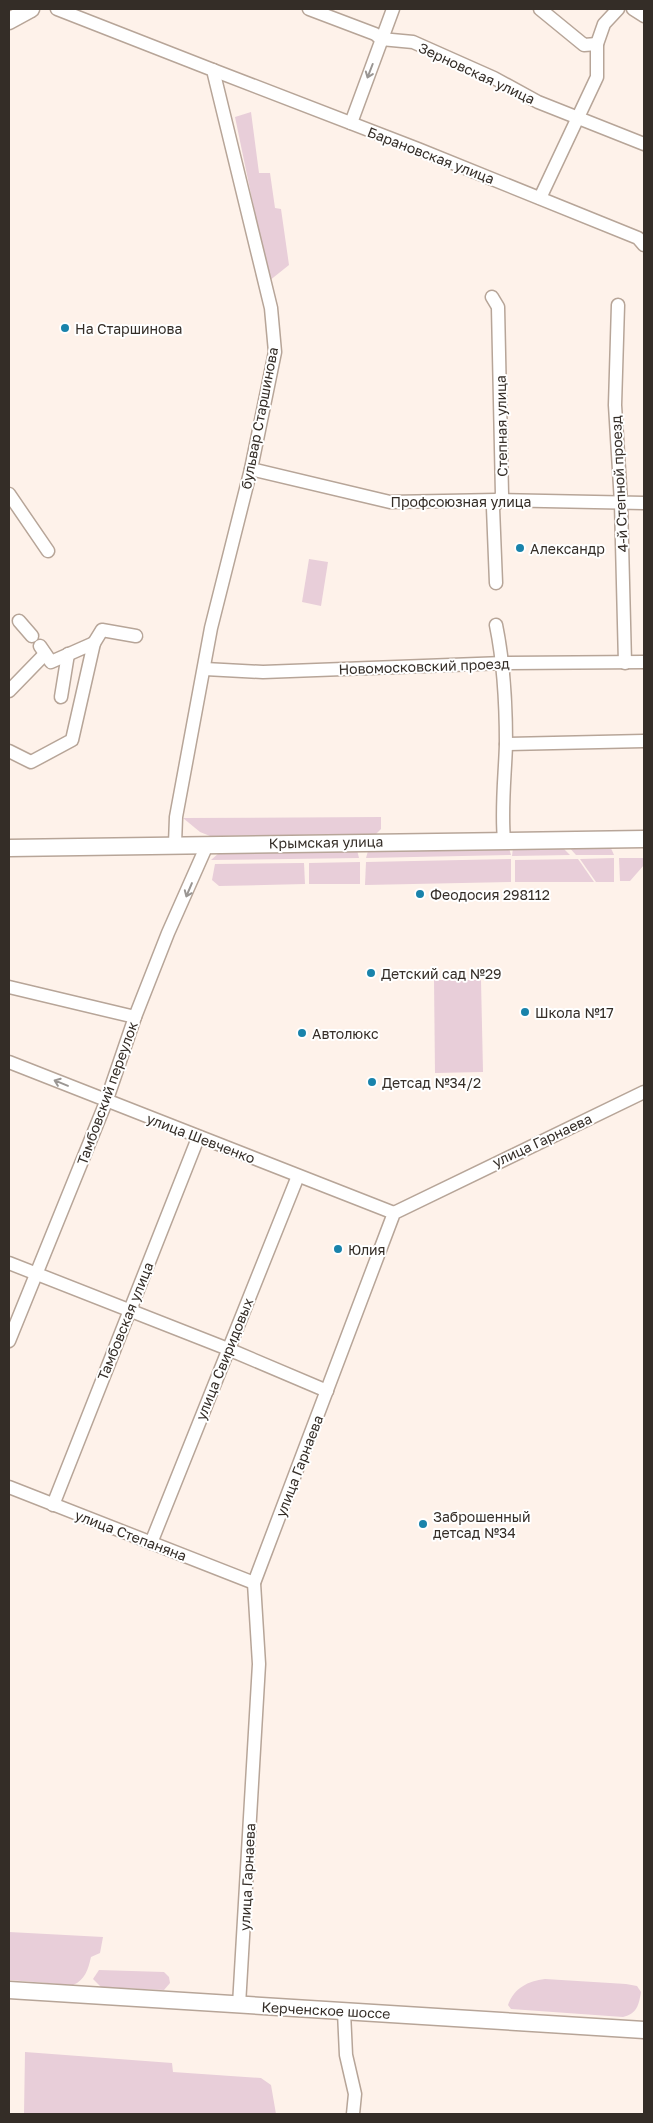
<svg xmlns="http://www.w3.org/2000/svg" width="653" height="2123" viewBox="0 0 653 2123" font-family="'Golos Text',sans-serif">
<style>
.green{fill:#e8ced9}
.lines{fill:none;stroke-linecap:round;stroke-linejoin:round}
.minor-casing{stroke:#b7a598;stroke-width:15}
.major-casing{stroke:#b7a598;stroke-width:19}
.minor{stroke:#fff;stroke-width:12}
.major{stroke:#fff;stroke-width:16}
.oneway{stroke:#9a9693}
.poi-dot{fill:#1983ab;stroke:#fff;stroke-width:2}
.labels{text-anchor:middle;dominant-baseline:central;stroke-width:4;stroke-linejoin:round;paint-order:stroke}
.street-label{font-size:14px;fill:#342d27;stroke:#fff}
.poi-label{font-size:14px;fill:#342d27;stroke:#fff;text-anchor:start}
</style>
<rect width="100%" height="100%" fill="#fef2ea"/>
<!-- green -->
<g class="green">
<path d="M251,112L259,173H270L275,208L281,209L289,265L269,281L235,117Z"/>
<path d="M309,559L328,562L321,606L302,602Z"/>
<path d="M381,817V829L376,834L210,836L200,832L183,818Z"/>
<path d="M561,846L570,855L512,856L513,848Z"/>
<path d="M568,846H610L614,855H576Z"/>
<path d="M509,848L511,855L366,858L368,851Z"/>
<path d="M357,850L359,858L211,860L220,852Z"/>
<path d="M614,858V882H596L580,859Z"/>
<path d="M619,858H644V865L630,881H620Z"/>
<path d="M511,859V882L365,885L366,862Z"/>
<path d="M578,859L594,882H515V860Z"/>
<path d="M360,862V884H309V863Z"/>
<path d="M304,863L305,884L219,886L212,880L215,864Z"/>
<path d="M434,980H481L483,1072L435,1073Z"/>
<path d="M9,1932L103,1937L100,1953L91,1957C88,1970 85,1980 73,1985L9,1980Z"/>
<path d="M99,1970L164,1972L169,1977L170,1983L164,1990L101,1987L93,1979Z"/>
<path d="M545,1979L626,1984L637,1986L641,1992C639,2004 637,2014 623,2017L511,2009L508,2005C514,1988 528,1981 545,1979Z"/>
<path d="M25,2052L172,2063L173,2072L261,2078L271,2085L276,2114H24Z"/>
</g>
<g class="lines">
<!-- minor casing -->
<g class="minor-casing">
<g id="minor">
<path d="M57,9L213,70L271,308L275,352L251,469L211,628L176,817L175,844"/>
<path d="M309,9L375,34L381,39L413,42L494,78L538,102L644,144"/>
<path d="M540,9L584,45L597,44"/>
<path d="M633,9L644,16"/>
<path d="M213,70L418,149L638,238L644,245"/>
<path d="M351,123L393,9"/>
<path d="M540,198L597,77V44L604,24L618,9"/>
<path d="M492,297L498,307L502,495L493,508L496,583"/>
<path d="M618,305L615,405L621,503L625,663"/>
<path d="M251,469L390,502L497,500L644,503"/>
<path d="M9,494L48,551"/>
<path d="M19,621L32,636"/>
<path d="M496,625C504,664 506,704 506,744C505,776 501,808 504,840"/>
<path d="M94,643L102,630L136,636"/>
<path d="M205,669L263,672L504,663L644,662"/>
<path d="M9,691L45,654"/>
<path d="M61,697L68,654"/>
<path d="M506,744L644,741"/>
<path d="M9,751L31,762L72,740L94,643L51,662L40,646"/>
<path d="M9,987L135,1017"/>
<path d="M9,1062L394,1213"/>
<path d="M9,1263L228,1349L327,1391"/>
<path d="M9,1341L106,1102L135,1017L168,933L207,845"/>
<path d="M9,1487L254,1583"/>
<path d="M53,1505L198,1138"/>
<path d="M151,1543L298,1176"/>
<path d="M239,2005L259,1664L254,1583L394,1213L644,1092"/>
<path d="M344,2012L346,2055L355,2094L353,2114"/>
</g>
</g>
<!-- major casing -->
<g class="major-casing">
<g id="major">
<path d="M9,21L31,9"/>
<path d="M9,848L644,839"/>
<path d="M9,1990L644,2030"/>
</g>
</g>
<!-- minor -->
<use href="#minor" class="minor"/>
<!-- major -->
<use href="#major" class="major"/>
</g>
<!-- one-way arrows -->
<defs><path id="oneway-shaft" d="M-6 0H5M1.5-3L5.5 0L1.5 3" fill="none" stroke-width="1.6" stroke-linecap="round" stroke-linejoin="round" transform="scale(1.25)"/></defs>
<g class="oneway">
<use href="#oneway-shaft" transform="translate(370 71) rotate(111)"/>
<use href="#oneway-shaft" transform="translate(189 890) rotate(113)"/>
<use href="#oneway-shaft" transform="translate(61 1083) rotate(-158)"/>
</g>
<!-- markers -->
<g class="poi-dot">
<circle cx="65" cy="328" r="5"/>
<circle cx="520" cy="548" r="5"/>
<circle cx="420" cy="894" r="5"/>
<circle cx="371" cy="973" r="5"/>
<circle cx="525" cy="1012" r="5"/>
<circle cx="302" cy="1033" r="5"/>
<circle cx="372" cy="1082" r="5"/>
<circle cx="338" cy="1249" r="5"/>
<circle cx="423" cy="1524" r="5"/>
</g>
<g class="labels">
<!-- street labels -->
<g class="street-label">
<text transform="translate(477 73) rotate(25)">Зерновская улица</text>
<text transform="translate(431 155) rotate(21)">Барановская улица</text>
<text transform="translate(259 418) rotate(-79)">бульвар Старшинова</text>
<text transform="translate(501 426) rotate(-91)">Степная улица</text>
<text transform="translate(619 484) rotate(-93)">4-й Степной проезд</text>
<text x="461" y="501">Профсоюзная улица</text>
<text transform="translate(424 666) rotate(-2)">Новомосковский проезд</text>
<text transform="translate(326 842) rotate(-1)">Крымская улица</text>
<text transform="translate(107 1093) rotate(-70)">Тамбовский переулок</text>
<text transform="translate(201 1138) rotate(21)">улица Шевченко</text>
<text transform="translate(542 1140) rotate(-25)">улица Гарнаева</text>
<text transform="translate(125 1321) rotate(-68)">Тамбовская улица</text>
<text transform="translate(224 1359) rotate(-68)">улица Свиридовых</text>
<text transform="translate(299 1466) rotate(-69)">улица Гарнаева</text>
<text transform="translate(131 1535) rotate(21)">улица Степаняна</text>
<text transform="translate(247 1877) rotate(-87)">улица Гарнаева</text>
<text transform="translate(326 2010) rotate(3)">Керченское шоссе</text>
</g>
<!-- poi labels -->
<g class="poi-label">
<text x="75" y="328">На Старшинова</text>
<text x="530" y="548">Александр</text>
<text x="430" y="894">Феодосия 298112</text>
<text x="381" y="973">Детский сад №29</text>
<text x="535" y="1012">Школа №17</text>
<text x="312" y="1033">Автолюкс</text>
<text x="382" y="1082">Детсад №34/2</text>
<text x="348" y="1249">Юлия</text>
<text x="433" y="1516">Заброшенный<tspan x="433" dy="16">детсад №34</tspan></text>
</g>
</g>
<!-- border -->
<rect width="653" height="2123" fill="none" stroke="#342d27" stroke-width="20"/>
</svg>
